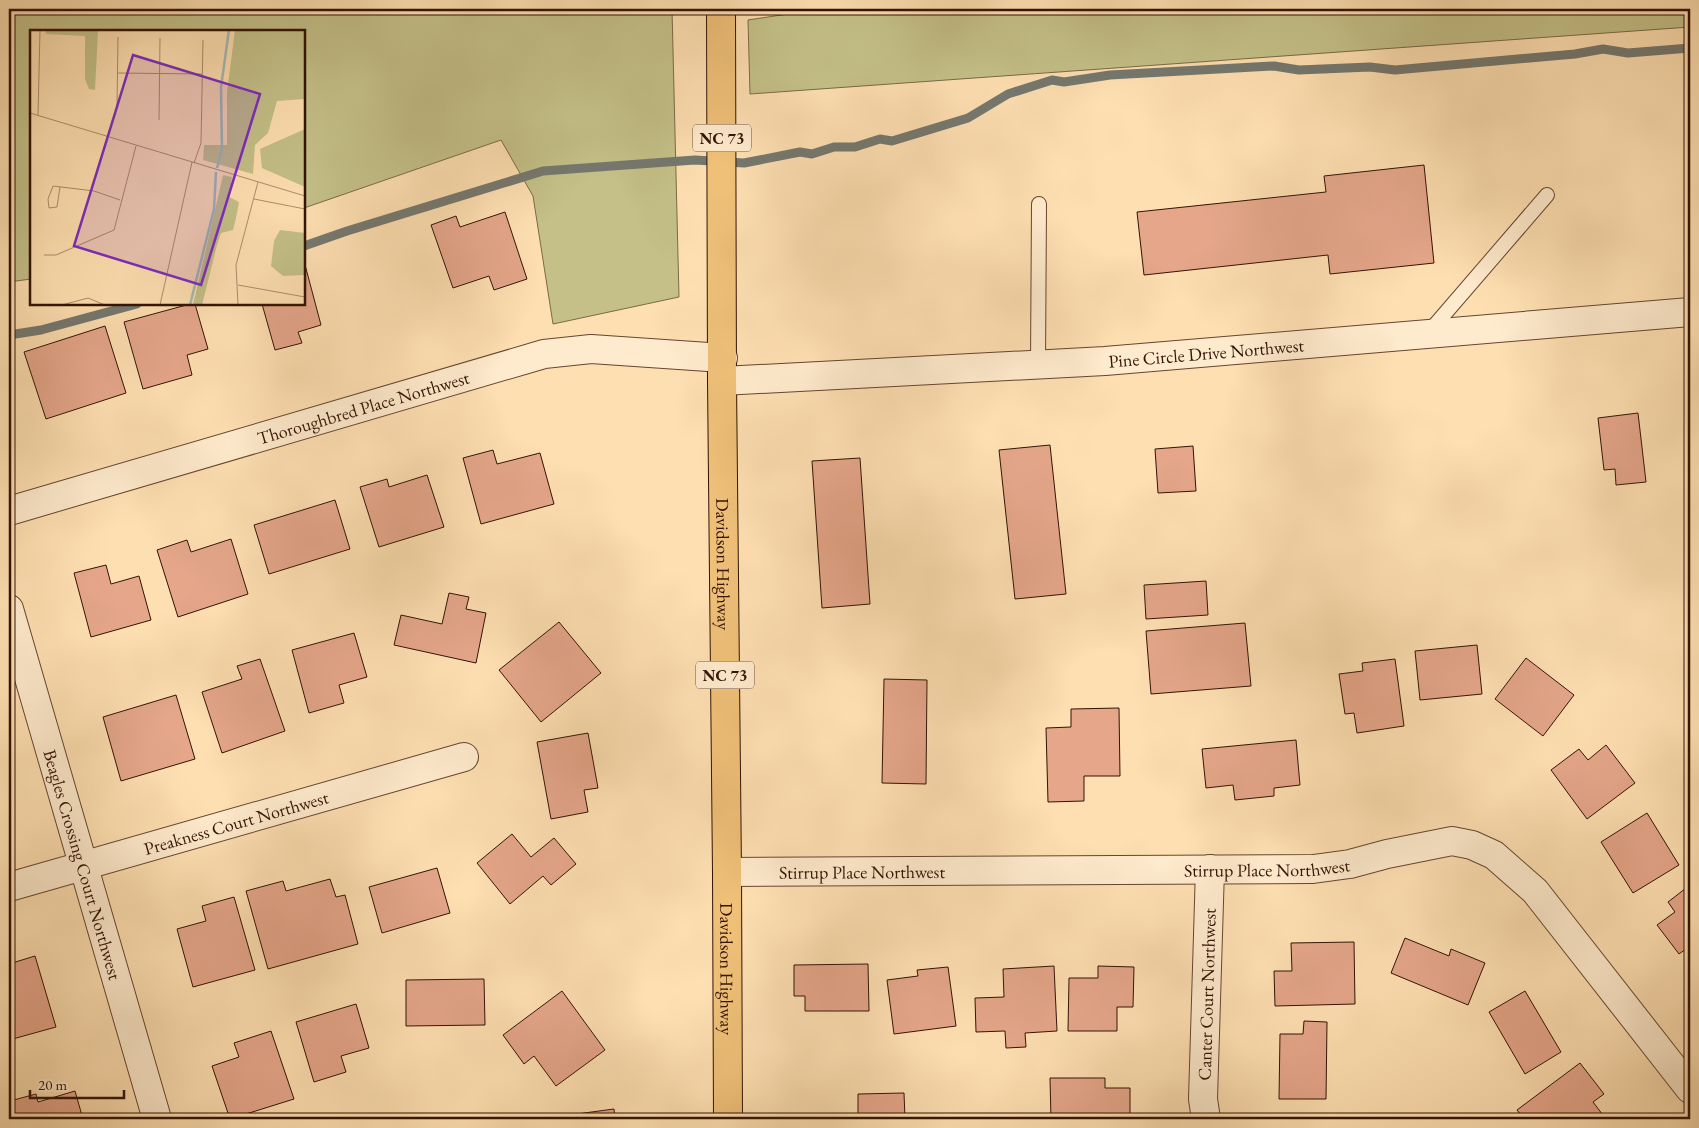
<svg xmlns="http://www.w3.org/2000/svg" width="1699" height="1128" viewBox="0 0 1699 1128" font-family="'EB Garamond',serif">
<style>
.green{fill:#c4c088;stroke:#7b6a46}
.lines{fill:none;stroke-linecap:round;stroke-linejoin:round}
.stream{stroke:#75786f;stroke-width:9}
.building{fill:#e5a68a;stroke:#321305}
.service-casing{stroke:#654630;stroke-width:16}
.minor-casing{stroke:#654630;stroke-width:30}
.primary-casing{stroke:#321305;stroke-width:30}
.service{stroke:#feeacc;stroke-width:14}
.minor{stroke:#feeacc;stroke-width:28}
.primary{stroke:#efc078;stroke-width:28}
.labels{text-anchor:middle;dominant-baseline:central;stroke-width:4;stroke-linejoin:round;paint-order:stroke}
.shield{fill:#feeacc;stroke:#6f5441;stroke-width:1}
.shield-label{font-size:16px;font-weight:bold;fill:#321305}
.street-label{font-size:18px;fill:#321305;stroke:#feeacc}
.inset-river{fill:none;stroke:#a2bbb5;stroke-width:2.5}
.inset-road{fill:none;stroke:#ac8d6c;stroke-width:1}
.view{fill:#7b2cbf;fill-opacity:0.15;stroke:#7b2cbf;stroke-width:2.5}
.inset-edge{fill:none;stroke:#321305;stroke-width:2.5}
</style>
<rect width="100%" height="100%" fill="#fedfb1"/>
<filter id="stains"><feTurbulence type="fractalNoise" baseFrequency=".004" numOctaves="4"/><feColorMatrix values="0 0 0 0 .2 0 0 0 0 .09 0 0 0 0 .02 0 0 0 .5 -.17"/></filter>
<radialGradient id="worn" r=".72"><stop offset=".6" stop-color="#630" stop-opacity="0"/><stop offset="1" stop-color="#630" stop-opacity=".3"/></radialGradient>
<!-- green -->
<g class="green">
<path d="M9,9H672L679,297L553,324L533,196L501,140L304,208V31H31V279L9,282Z"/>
<path d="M821,9H1690V27L750,94L748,20Z"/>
</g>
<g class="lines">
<!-- stream -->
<g class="stream">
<path d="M304,246L347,231L543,171L695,160L744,163L800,152L812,154L834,147H855L880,139L892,141L968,118L1008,94L1052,80L1064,82L1110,75L1274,66L1299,70L1370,67L1395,70L1575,54L1603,49L1628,53L1690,48"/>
<path d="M9,335L41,330L137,304"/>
</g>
</g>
<!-- building -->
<g class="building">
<path d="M1424,165L1434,263L1330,274L1328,255L1144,275L1137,212L1326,192L1324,176Z"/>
<path d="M505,212L527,279L494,290L489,276L453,288L431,225L456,216L460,227Z"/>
<path d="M304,261L321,325L298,332L302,343L275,350L262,304H304Z"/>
<path d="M190,304H195L208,349L187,355L192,375L143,389L124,322Z"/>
<path d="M105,326L126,393L46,419L24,352Z"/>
<path d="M1638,413L1646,482L1616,485L1615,469L1604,470L1598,418Z"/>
<path d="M1050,445L1066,594L1015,599L999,450Z"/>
<path d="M1193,446L1196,491L1158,493L1155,449Z"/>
<path d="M493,450L497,464L540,453L554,504L481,524L463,458Z"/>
<path d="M860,458L870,604L822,608L812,461Z"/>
<path d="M427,475L444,527L379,547L360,487L387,479L389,487Z"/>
<path d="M335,500L350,549L269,574L254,525Z"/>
<path d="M231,539L248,594L178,617L157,550L187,540L191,552Z"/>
<path d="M106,565L111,584L139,576L151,620L91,637L74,573Z"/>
<path d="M1206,581L1208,615L1146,619L1144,585Z"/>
<path d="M449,593L469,597L466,609L486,613L476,663L394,645L401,615L442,624Z"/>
<path d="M559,622L601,673L541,722L499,670Z"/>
<path d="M1245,623L1251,686L1151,694L1146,631Z"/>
<path d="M354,633L367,677L339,685L344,703L309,713L292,650Z"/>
<path d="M1477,645L1482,694L1420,700L1415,651Z"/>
<path d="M1526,658L1574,695L1543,736L1495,699Z"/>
<path d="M260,659L285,731L222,753L202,692L242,679L237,666Z"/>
<path d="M1395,659L1404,726L1357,733L1354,713L1345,714L1339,674L1363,671L1362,663Z"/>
<path d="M884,679L927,680L926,784L882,783Z"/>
<path d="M176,695L195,759L121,781L103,717Z"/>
<path d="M1119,708L1120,776H1084V801L1048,802L1046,728L1071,727V709Z"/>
<path d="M588,733L598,788L584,790L588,812L551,819L537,742Z"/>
<path d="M1296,740L1300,785L1274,788V796L1235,800L1233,785L1206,788L1202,749Z"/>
<path d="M1606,745L1635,783L1587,819L1551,770L1579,749L1588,760Z"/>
<path d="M1647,813L1679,865L1633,893L1601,842Z"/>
<path d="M512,834L531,857L554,838L576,864L551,885L543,876L510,904L477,863Z"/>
<path d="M437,868L450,913L382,933L369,887Z"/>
<path d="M330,879L336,897L345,895L358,944L268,969L246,891L283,881L286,891Z"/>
<path d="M1690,885V955L1686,949L1679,954L1657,925L1675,912L1668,902Z"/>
<path d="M234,897L255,970L193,987L177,929L206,921L202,906Z"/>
<path d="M1405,938L1449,956L1451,949L1485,963L1468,1005L1391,973Z"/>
<path d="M1354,942L1355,1004L1275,1006L1274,971H1292L1291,943Z"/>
<path d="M35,956L56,1027L9,1040V964Z"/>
<path d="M868,964L869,1011H805V996H794V965Z"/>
<path d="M1054,966L1057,1031L1025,1033L1026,1047L1006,1048L1005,1031L976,1032L975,998L1004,997L1003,969Z"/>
<path d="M1098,966L1134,967L1133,1007H1117V1031H1068L1069,978H1098Z"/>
<path d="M948,967L956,1026L894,1034L887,980L918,976L917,970Z"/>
<path d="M484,979L485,1025L406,1026V980Z"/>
<path d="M562,991L605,1050L556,1086L534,1056L524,1064L503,1035Z"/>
<path d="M1525,991L1561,1052L1525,1074L1489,1012Z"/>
<path d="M356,1004L369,1048L341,1056L346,1072L314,1082L296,1022Z"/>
<path d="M1304,1021L1327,1022L1326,1099H1279L1280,1034H1303Z"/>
<path d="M271,1031L294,1099L230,1119L212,1066L239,1057L234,1043Z"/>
<path d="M1580,1063L1604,1094L1593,1102L1606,1119H1524L1517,1110Z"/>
<path d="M1050,1078H1105V1088H1130V1114H1115V1119H1051Z"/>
<path d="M75,1091L83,1119H16L10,1101L36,1094L38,1102Z"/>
<path d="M904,1093L905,1119H858V1094Z"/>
<path d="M614,1109L615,1119H547V1118Z"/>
</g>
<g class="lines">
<!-- service casing -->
<g class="service-casing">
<g id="service">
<path d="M1429,332L1547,195"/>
<path d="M1038,365L1039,204"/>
</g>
</g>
<!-- minor casing -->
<g class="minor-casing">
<g id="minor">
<path id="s1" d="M722,381L1105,361L1690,312"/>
<path id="s2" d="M9,511L544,354L591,349L723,358"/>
<path id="s3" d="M9,609L157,1119"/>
<path id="s4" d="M727,872L1313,869L1350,864L1387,854L1452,841L1472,845L1494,855L1535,891L1690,1089"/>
<path id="s5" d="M9,887L464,757"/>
<path id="s6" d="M1206,1119L1203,1099L1210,869"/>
</g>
</g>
<!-- primary casing -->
<g class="primary-casing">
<g id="primary">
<path id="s7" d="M721,9L722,381L727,872L728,1119"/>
</g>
</g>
<!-- service -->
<use href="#service" class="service"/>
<!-- minor -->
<use href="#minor" class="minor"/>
<!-- primary -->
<use href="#primary" class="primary"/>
</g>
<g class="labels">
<!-- shield labels -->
<g class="shield">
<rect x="693" y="124.5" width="58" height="27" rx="4"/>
<rect x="696" y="661.5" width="58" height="27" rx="4"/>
</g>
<g class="shield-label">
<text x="722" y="138">NC 73</text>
<text x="725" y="675">NC 73</text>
</g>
<!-- street labels -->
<g class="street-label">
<text stroke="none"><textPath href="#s1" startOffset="485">Pine Circle Drive Northwest</textPath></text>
<text stroke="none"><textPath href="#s2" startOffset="369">Thoroughbred Place Northwest</textPath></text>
<text stroke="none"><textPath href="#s7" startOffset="555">Davidson Highway</textPath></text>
<text stroke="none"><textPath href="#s5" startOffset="236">Preakness Court Northwest</textPath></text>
<text stroke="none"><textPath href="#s3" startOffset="266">Beagles Crossing Court Northwest</textPath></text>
<text stroke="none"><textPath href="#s4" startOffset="540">Stirrup Place Northwest</textPath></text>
<text stroke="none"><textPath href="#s4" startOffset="135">Stirrup Place Northwest</textPath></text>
<text stroke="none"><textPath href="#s7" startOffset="960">Davidson Highway</textPath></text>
<text stroke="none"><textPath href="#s6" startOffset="125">Canter Court Northwest</textPath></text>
</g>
</g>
<!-- overview -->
<g transform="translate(30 30)">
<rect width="275" height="275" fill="#fedfb1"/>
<path d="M15,0H68L65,60L59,59L55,49V6L16,4ZM205,0H275V69L247,71L238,103L225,115L223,144L173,130L174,115H197V62ZM275,99V157L232,138L230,119ZM193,145L202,147L199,167L209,172L206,188L203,200L191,203L187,215L172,275H163ZM250,200L275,203V245L253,246L241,236L244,211Z" fill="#c4c088"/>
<path class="inset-river" d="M187,138L192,119L191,57L199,0M160,275L184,179L186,142"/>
<path class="inset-road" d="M87,43L172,44M87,77L88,7M0,83L275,166M8,86L10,0M129,90L130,8M164,133L171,113L173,10M30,157L27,177L19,178L18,169L23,156L64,161L90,170M224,169L275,179M14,225H26L84,200L106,116M208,255L275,267M32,275L58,268L75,275M130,275L162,132M208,275L206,235L228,152"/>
<path class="view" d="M103,25L230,64L171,255L44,216Z"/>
<rect width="275" height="275" class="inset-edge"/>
</g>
<!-- margin -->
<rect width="1699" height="1128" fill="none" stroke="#fedfb1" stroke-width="30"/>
<rect x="10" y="10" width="1679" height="1108" fill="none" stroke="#321305" stroke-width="2.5"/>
<rect x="15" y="15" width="1669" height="1098" fill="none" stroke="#321305"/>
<!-- scale -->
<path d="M30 1090v8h94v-8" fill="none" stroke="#321305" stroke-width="2.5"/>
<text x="38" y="1090" font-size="15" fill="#321305" stroke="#feeacc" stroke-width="4" paint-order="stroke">20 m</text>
<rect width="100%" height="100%" filter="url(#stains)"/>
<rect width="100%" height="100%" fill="url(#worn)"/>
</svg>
